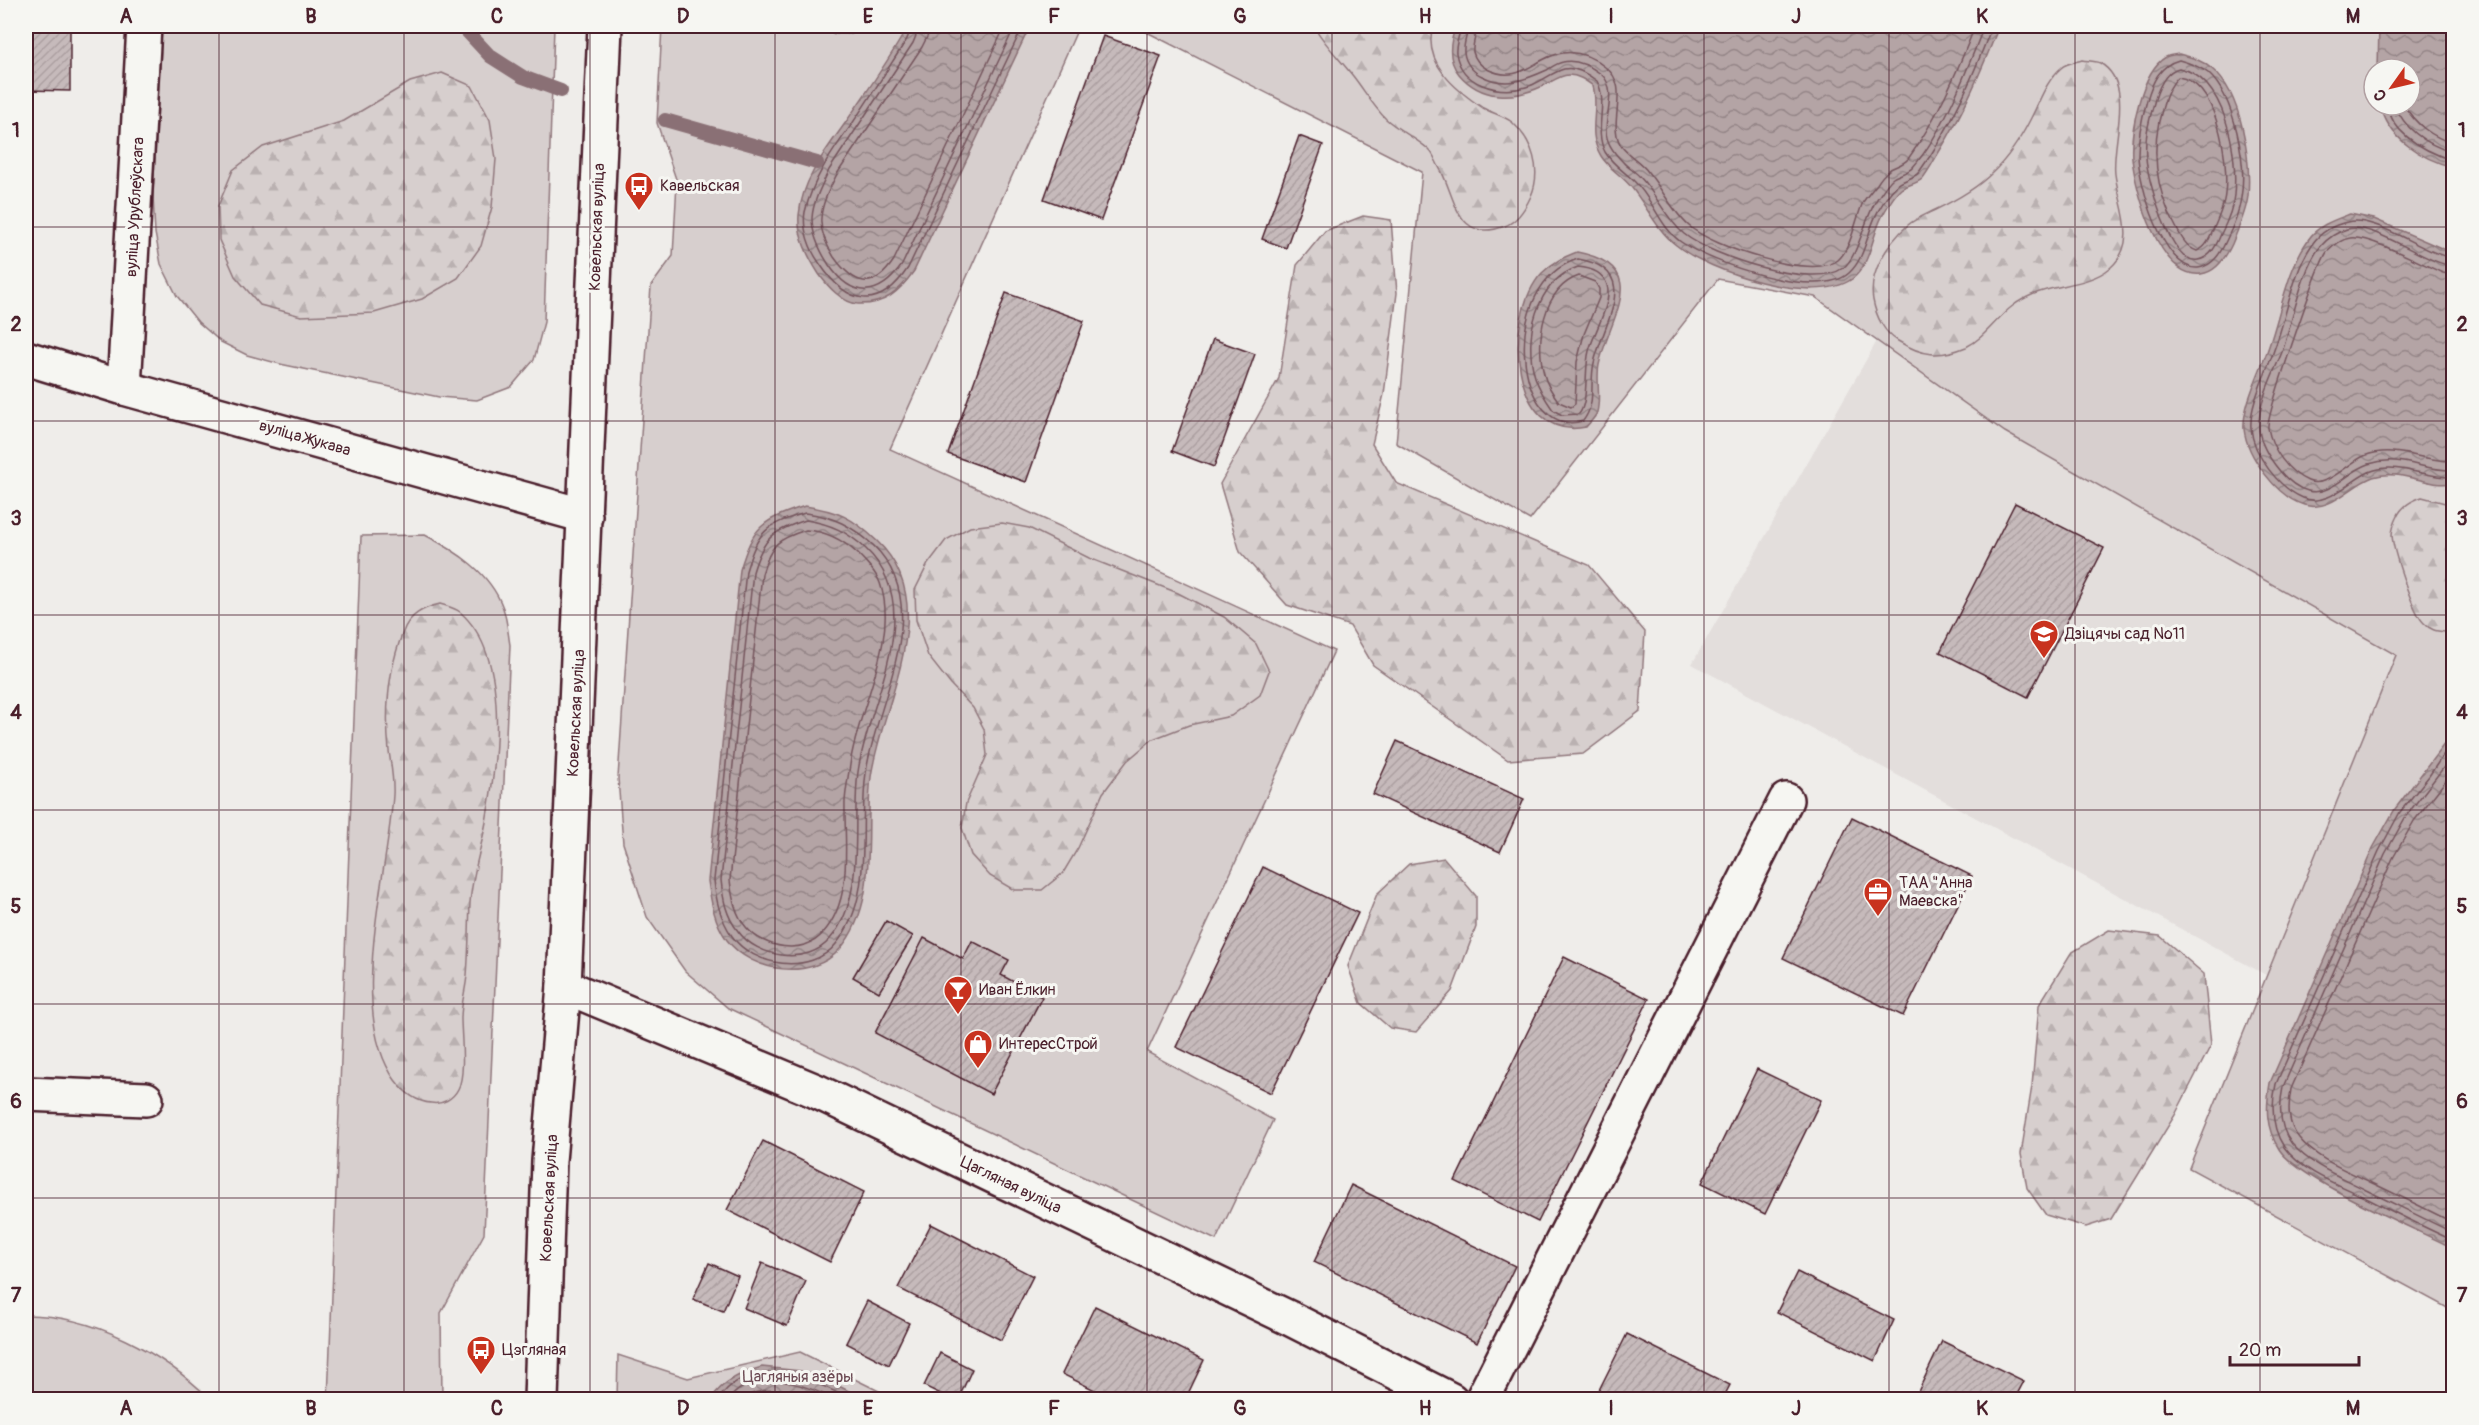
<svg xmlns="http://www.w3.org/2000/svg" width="2479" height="1425" viewBox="0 0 2479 1425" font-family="Pangolin,sans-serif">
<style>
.built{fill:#e3dedc}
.green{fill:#d7cfce;stroke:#90777c;stroke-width:1.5;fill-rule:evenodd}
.forest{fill:url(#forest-firs);stroke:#90777c;stroke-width:1.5}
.water{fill:url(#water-waves);stroke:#8a6f74;stroke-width:1.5}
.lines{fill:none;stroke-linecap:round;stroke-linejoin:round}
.shore{stroke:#74545c;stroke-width:1.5}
.stream{stroke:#8a6f74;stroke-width:14}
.building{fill:url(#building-hatch);stroke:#4a1f2b;stroke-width:1.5}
.minor-casing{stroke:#4a1f2b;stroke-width:38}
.major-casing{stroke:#4a1f2b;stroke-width:38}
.highway-casing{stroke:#4a1f2b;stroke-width:38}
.minor{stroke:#f6f6f2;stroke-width:33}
.major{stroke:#f6f6f2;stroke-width:33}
.highway{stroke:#f6f6f2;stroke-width:33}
.grid{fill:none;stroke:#4a1f2b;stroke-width:1.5;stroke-opacity:0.55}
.labels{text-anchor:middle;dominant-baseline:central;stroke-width:6;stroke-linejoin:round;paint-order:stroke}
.poi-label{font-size:16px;fill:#4a1f2b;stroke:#f6f6f2;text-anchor:start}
.street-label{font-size:16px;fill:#4a1f2b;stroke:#f6f6f2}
.park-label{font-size:16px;fill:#6d4b54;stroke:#f6f6f2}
.neatline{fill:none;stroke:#4a1f2b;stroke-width:2}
.grid-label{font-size:20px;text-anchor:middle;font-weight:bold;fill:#4a1f2b}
</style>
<defs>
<pattern id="forest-firs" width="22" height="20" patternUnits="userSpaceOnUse" patternTransform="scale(1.5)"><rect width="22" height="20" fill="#d7cfce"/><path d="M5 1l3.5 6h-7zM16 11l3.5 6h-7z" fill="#bab1b1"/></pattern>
<pattern id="water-waves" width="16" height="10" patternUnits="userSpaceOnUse" patternTransform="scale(1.5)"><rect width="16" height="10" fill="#b4a4a5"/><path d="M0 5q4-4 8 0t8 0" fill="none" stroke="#948587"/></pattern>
<pattern id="building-hatch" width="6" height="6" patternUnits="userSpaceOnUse" patternTransform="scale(1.5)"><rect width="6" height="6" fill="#c6babb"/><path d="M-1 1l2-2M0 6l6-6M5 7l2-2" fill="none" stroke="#ac9fa1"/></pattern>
</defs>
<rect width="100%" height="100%" fill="#efedea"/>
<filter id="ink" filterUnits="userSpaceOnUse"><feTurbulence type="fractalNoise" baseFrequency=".0167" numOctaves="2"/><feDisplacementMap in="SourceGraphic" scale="12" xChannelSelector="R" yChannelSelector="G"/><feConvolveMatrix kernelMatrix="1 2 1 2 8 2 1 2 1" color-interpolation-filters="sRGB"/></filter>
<g filter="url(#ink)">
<!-- built -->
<path class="built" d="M1877,341L2005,432L2396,655L2266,975L1692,664Z"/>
<!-- green -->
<g class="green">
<path d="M162,26H554L544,322L534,360L511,387L477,400L439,397L280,364L247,355L221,342L198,322L177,296L161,264L155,233L153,196Z"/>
<path d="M662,26H1079L890,449L1334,651L1147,1052L1273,1120L1216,1240L728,1008L685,971L647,917L623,843L618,778L651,286L673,256L677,182L657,123Z"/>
<path d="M1135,26H2453V1311L2189,1168L2396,655L2005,432L1815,297L1718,279L1530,520L1396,443L1422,172ZM2374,69H2410V105H2374Z"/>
<path d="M425,535C456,551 490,572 503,608C507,619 508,633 510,645L484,1234L441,1313L442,1399L328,1400L361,536Z"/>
<path d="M26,1315C94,1315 163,1353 210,1399H26Z"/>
<path d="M800,1352L895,1399L617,1400L618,1355L688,1378Z"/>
</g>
<!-- forest -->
<g class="forest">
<path d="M801,26H876C853,39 825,34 801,26Z"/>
<path d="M1314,26H1433C1422,63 1456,90 1483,108C1492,113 1504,116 1512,122C1533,141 1542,170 1531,196C1526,207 1518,221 1505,226C1455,245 1456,195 1439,167C1436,162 1434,155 1430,151C1421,141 1398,130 1386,119C1373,106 1364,90 1353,76C1340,59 1324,44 1314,26Z"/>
<path d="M2082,60C2087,61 2095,61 2100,63C2136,84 2111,142 2115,174C2119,206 2140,242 2110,268C2090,285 2057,284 2034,294C2027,297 2019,301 2014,305C1997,317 1985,338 1966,347C1940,358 1922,356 1898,341C1884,333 1876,316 1873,300C1868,273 1888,243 1908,225C1915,219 1927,214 1935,210C1956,200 1976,189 1992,173C2008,158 2021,138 2031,118C2040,101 2046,81 2061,68C2066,63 2076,62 2082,60Z"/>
<path d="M442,73L472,86L490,120L496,159L492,207L481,246L458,278L422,299L374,313L301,316L260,305L235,276L219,240L218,206L233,170L263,147L344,121L410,82Z"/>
<path d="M1363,216L1391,220L1397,293L1384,394L1372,444L1396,483L1589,565L1645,632L1640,711L1583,754L1508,760L1373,665L1350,626L1287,605L1240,552L1220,484L1279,378L1297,265L1325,231Z"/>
<path d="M2422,497L2453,505V625L2445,632C2436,631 2430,630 2424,623C2413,613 2393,551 2392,535C2392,530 2395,521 2397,517C2402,506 2411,501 2422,497Z"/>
<path d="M1002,523L1029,528L1089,558L1178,593L1224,617L1256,644L1269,671L1260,695L1231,716L1189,725L1153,739L1127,761L1103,793L1078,848L1063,873L1042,890H1014L990,876L971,855L962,828L966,803L987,755L984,729L973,708L951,685L928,656L916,620L915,590L928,564L946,540L970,527Z"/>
<path d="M440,604C446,606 455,608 460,612C511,656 497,763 486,822C481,849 472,875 470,903C469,927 469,951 467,975C466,989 461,1003 461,1018C461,1036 466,1074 458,1089C453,1099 442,1105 431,1103C416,1102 404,1092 395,1080C346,1012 388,874 393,795C394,780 391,766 389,751C385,711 388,670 403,632C409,615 423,608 440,604Z"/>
<path d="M1444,858L1476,896V927L1452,991L1416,1032L1390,1028L1361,1003L1348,966L1377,894L1409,864Z"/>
<path d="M2109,930L2160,936L2204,974L2211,1045L2175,1115L2111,1219L2086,1227L2046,1215L2027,1188L2021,1154L2032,1086L2039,1005L2071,953Z"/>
</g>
<!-- water -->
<g class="water">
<path d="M908,26H1030L914,271C899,292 885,305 858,304C843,303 828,287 819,274C808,257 797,236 799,215C802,180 826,150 846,122C867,91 890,59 908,26Z"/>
<path d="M1456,26H1999C1982,69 1964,112 1939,152C1934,160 1928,172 1922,179C1916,184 1907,185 1901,189C1895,194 1889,204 1885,211C1872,231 1872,264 1852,279C1814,306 1709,272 1676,245C1657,230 1647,207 1632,188C1623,176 1609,169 1601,156C1586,132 1600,111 1593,86C1585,80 1578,75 1568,75C1560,75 1550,83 1543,86C1513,100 1481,100 1459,74C1447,60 1450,41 1456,26Z"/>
<path d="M2379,26H2453V167C2423,160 2387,138 2381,105H2410V69H2378Z"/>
<path d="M2179,54C2191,57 2202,60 2212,69C2242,93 2251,160 2248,196C2246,213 2238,229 2232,244C2226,257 2216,272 2201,274C2159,279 2135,189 2132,158C2130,132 2141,71 2166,57C2169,55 2175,55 2179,54Z"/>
<path d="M2350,214L2374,219L2453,253V483C2426,488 2403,468 2373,477C2350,485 2331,513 2304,505C2277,497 2247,456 2244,429C2242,406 2262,368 2269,346C2281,312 2287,270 2308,240C2318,225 2334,220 2350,214Z"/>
<path d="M1577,252C1655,267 1608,319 1599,365C1596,380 1601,397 1597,412C1596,417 1590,422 1586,427C1509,443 1503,315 1542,273C1553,262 1564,257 1577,252Z"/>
<path d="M805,506C838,511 852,517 877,541C944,605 881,703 871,777C864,832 880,902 840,949C812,981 752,973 727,940C714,922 711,902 708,881L740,570C753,526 762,520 805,506Z"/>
<path d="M2453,725V1248C2416,1229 2298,1180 2279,1149C2265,1127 2266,1107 2270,1083L2373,848L2395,809L2445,743Z"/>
<path d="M762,1367L801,1371L835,1384L864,1399H711C724,1380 741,1373 762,1367Z"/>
</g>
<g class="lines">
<!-- shore -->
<g class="shore">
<path d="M912,26L907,39C889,67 871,96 852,124C832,152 813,178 805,212C802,229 810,250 820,264C847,305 879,312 908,268L1023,26"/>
<path d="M920,26L913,43L829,170C822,185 813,201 812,218C812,235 820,251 829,265C852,299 879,298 902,265L1015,26"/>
<path d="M929,26L928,35L922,47L837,174C830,188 822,202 821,218C820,231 827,246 834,257C854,285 873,292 894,260L1005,26"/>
<path d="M1461,26C1460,34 1455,44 1456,53C1461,85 1498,95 1526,87C1539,84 1550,73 1564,69C1576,66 1588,74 1597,81C1609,104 1593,129 1605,152C1613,165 1624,171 1634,181C1653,199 1659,226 1681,242C1711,263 1818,301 1849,273C1867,257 1867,227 1880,208C1884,201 1890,192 1896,186C1903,179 1914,179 1919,172C1952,127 1973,76 1992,26"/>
<path d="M1468,26C1468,34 1463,43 1464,52C1465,63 1473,72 1482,76C1505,88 1525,80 1547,70C1552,67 1557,63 1563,62C1577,59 1590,66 1601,74C1617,87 1606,114 1606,131C1606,142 1615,154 1623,162C1628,168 1635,171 1640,177C1657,195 1665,218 1684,234C1711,256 1813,290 1843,268C1859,257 1865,214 1879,196C1883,190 1888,182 1893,178C1899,174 1908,173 1913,167C1943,133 1968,68 1984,26"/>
<path d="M1477,26C1477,34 1472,43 1473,52C1475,60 1480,65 1487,69C1521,86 1535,56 1563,53C1579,51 1593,57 1605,67C1633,87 1605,124 1622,147C1630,157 1641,162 1648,172C1663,190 1672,211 1689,226C1711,246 1813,281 1838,260C1851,249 1856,218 1863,202C1867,196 1872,190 1877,184C1880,179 1884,174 1889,170C1895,166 1903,165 1908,159C1937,119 1957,72 1975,26"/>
<path d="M2179,60C2190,63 2199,66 2208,73C2235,97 2247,164 2241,198C2239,213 2233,227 2226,241C2221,253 2213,266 2198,268C2163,271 2138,181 2138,154C2138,135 2142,118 2147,100C2152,82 2160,65 2179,60Z"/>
<path d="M2179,68C2226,78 2238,154 2234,195C2233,208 2227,222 2221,234C2217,244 2211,258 2198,260C2170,265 2147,178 2146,157C2144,137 2150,118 2155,99C2159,86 2166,71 2179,68Z"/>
<path d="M2178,77C2218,82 2229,162 2225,194C2224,206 2218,219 2213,230C2210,238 2206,248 2197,251C2187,248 2181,237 2176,227C2155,190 2150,147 2163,106C2166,95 2170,85 2178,77Z"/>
<path d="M2387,105C2393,136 2427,152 2454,161"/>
<path d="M2395,105C2405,131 2428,145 2454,153"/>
<path d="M2404,105C2416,125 2431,136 2454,144"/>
<path d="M2454,258C2425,255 2375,214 2347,222C2334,225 2321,232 2313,243C2292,273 2287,316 2274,350C2267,372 2249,405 2251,428C2253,455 2279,488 2303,498C2327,508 2349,481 2369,472C2397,460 2425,479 2454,477"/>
<path d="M1578,259C1644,270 1603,323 1594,363C1589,384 1597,403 1583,421C1514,440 1498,283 1578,259Z"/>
<path d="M2454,266C2425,264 2375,222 2347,229C2337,232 2328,238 2321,246C2302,267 2292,324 2282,352C2273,375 2259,400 2259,425C2258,448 2286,486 2308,491C2330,497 2349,470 2369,464C2402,454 2421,471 2454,470"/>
<path d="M1578,267C1590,268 1603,272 1607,285C1613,302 1593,334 1589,351C1584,369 1589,402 1579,414L1562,415L1553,410C1546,400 1539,389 1535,377C1523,338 1536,281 1578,267Z"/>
<path d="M2454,275L2443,273C2424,265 2369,235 2350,238C2342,239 2333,246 2327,252C2318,264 2266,416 2268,428C2272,450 2288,472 2308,481C2326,489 2348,463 2364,456C2397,444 2421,462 2454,461"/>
<path d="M1579,276L1595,282L1599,289V298L1584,334L1577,362L1575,404L1571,407L1559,402C1553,394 1546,384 1544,374C1535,341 1543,288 1579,276Z"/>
<path d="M805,513C833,516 852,526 873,545C937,607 875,702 866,773C858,828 875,897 836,944C811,975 753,967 732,936C720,918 716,901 714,880L746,571C758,530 766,525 805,513Z"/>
<path d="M806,520C831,524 848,532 866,549C929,609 867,703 858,772C851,824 867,896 830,939C808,966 757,958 738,931C726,916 723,899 721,880L753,572C763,538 772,531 806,520Z"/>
<path d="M806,530C827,531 843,540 858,554C866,562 876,572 880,583C900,640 857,709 850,765C848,777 846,789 845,801C844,843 854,898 823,933C804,956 763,948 746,927C735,914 732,897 730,880L762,574C771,544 777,539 806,530Z"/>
<path d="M2454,739L2429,776L2400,812L2379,851L2276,1084C2271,1106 2271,1127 2284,1147C2302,1172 2339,1185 2366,1198C2395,1213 2424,1227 2454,1241"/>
<path d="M2454,754L2406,816L2385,854L2283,1087C2279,1106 2278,1127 2292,1144C2311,1166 2341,1177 2366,1190C2395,1204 2424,1219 2454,1233"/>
<path d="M2454,770L2414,821L2393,858L2291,1089C2288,1106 2287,1124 2299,1138C2316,1159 2346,1170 2370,1182C2398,1195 2426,1209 2454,1223"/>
<path d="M718,1400C749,1352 813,1379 851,1400"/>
<path d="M727,1400C732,1396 737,1390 743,1387C771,1372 809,1386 835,1400"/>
<path d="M742,1400C762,1383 791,1391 813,1400"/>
</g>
<!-- stream -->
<g class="stream">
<path d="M462,26L490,56L523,77L561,91"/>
<path d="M665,120L817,163"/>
</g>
</g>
<!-- building -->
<g class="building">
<path d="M26,26H70V91L26,90Z"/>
<path d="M1103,36L1161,56L1101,220L1044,199Z"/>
<path d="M1299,136L1323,145L1286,248L1262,239Z"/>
<path d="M1006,293L1084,321L1026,482L948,454Z"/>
<path d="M1213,339L1255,354L1214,467L1172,451Z"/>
<path d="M2015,503L2104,548L2028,697L1940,652Z"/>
<path d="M1397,741L1524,799L1500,852L1373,794Z"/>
<path d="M1852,817L1972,876L1903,1016L1783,958Z"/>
<path d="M1263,867L1358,913L1271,1093L1176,1047Z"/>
<path d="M886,921L913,936L879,992L853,977Z"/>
<path d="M924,938L963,959L972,941L1009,960L1001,975L1042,997L991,1094L875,1033Z"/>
<path d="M1564,957L1649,999L1538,1222L1455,1181Z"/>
<path d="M1757,1069L1821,1100L1765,1214L1702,1183Z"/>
<path d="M763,1141L864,1192L830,1262L727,1210Z"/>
<path d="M1351,1185L1515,1266L1477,1343L1314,1262Z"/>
<path d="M931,1224L1033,1276L1001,1340L898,1288Z"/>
<path d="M709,1263L738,1276L723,1311L693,1299Z"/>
<path d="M762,1263L806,1281L787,1326L744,1308Z"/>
<path d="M1797,1272L1894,1320L1875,1361L1777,1312Z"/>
<path d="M867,1301L909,1323L889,1365L846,1343Z"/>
<path d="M1095,1306L1204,1360L1185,1400H1115L1062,1374Z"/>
<path d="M1627,1334L1730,1385L1722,1400H1594Z"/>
<path d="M1942,1341L2024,1381L2014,1400H1924L1916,1396Z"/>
<path d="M940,1353L972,1369L958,1400H953L924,1386Z"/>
</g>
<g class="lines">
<!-- minor casing -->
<g class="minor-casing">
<g id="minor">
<path d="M124,388L144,26"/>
<path d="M564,986L816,1091L1291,1319L1451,1400"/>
<path d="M26,1094L146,1099"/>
<path d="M1482,1400L1786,800"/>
</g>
</g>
<!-- major casing -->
<g class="major-casing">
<path id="major" d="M26,358L124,388L585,516"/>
</g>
<!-- highway casing -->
<g class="highway-casing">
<path id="highway" d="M541,1400L549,1161L564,986L605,26"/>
</g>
<!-- minor -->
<use href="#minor" class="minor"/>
<!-- major -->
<use href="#major" class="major"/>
<!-- highway -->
<use href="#highway" class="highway"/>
</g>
</g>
<!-- grid -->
<path class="grid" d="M219,26V1400M404,26V1400M590,26V1400M775,26V1400M961,26V1400M1147,26V1400M1332,26V1400M1518,26V1400M1704,26V1400M1889,26V1400M2075,26V1400M2260,26V1400M26,227H2454M26,421H2454M26,615H2454M26,810H2454M26,1004H2454M26,1198H2454"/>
<!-- icons -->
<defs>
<g id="bus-pin" transform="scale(1.5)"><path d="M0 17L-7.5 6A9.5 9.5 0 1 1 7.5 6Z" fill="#c8321e" stroke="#f6f6f2"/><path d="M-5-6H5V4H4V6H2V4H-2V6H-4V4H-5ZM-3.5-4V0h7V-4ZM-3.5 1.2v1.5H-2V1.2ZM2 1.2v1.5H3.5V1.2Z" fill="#fff"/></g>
<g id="school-pin" transform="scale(1.5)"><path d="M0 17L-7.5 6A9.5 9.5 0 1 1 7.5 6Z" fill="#c8321e" stroke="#f6f6f2"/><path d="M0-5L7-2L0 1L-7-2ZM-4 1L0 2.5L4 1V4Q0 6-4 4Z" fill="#fff"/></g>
<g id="office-pin" transform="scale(1.5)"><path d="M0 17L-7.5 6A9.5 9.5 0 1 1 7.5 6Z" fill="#c8321e" stroke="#f6f6f2"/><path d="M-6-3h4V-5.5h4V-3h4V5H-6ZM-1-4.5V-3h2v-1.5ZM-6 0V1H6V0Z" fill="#fff"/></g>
<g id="bar-pin" transform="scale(1.5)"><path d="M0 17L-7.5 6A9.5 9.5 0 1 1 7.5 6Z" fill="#c8321e" stroke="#f6f6f2"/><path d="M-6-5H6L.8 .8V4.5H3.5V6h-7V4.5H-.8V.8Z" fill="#fff"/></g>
<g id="shop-pin" transform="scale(1.5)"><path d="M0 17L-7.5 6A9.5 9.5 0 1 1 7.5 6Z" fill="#c8321e" stroke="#f6f6f2"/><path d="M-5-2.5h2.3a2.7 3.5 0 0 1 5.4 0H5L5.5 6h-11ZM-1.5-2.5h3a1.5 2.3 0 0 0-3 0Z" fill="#fff"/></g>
</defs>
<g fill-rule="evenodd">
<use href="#bus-pin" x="639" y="186"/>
<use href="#school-pin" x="2044" y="634"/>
<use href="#office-pin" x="1878" y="892"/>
<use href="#bar-pin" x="958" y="990"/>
<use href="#shop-pin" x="978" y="1044"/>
<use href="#bus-pin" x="481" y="1350"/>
</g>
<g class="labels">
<!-- poi labels -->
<g class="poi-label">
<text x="660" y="186">Кавельская</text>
<text x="2065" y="634">Дзіцячы сад №11</text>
<text x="1899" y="883">ТАА "Анна<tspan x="1899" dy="18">Маевска"</tspan></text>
<text x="979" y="990">Иван Ёлкин</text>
<text x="999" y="1044">ИнтересСтрой</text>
<text x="502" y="1350">Цэгляная</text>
</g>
<!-- street labels -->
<g class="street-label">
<text transform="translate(135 207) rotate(-87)">вуліца Урублеўскага</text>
<text transform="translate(597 227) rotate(-88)">Ковельская вуліца</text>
<text transform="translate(305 438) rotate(16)">вуліца Жукава</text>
<text transform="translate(576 713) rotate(-87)">Ковельская вуліца</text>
<text transform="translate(1011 1185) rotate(26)">Цагляная вуліца</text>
<text transform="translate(549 1198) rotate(-87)">Ковельская вуліца</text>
</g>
<!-- park labels -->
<g class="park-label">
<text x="798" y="1377">Цагляныя азёры</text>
</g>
</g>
<!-- margin -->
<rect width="2479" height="1425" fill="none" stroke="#f6f6f2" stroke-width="66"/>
<!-- north arrow -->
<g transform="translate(2392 87) rotate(236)"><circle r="28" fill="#f6f6f2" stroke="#b1a0a2" stroke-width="1.5"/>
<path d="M0-4.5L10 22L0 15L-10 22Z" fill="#c8321e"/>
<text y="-9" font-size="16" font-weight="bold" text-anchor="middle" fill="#4a1f2b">С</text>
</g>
<!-- scale -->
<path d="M2230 1356v9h129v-9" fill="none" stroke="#4a1f2b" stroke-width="3"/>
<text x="2239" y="1356" font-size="18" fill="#4a1f2b" stroke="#f6f6f2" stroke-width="4.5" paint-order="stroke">20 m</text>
<rect x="33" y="33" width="2413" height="1359" class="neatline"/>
<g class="grid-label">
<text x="126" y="23">A</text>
<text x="311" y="23">B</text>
<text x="497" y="23">C</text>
<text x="683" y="23">D</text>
<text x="868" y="23">E</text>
<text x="1054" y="23">F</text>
<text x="1240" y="23">G</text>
<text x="1425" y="23">H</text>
<text x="1611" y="23">I</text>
<text x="1796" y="23">J</text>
<text x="1982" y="23">K</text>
<text x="2168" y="23">L</text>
<text x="2353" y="23">M</text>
<text x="16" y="137">1</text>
<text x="2462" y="137">1</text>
<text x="16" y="331">2</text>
<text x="2462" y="331">2</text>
<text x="16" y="525">3</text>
<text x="2462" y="525">3</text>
<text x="16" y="719">4</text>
<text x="2462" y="719">4</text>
<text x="16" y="913">5</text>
<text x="2462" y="913">5</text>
<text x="16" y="1108">6</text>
<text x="2462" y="1108">6</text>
<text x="16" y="1302">7</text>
<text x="2462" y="1302">7</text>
<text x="126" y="1415">A</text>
<text x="311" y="1415">B</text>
<text x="497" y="1415">C</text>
<text x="683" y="1415">D</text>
<text x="868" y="1415">E</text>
<text x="1054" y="1415">F</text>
<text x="1240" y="1415">G</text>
<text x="1425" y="1415">H</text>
<text x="1611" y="1415">I</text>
<text x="1796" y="1415">J</text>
<text x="1982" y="1415">K</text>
<text x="2168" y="1415">L</text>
<text x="2353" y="1415">M</text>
</g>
</svg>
